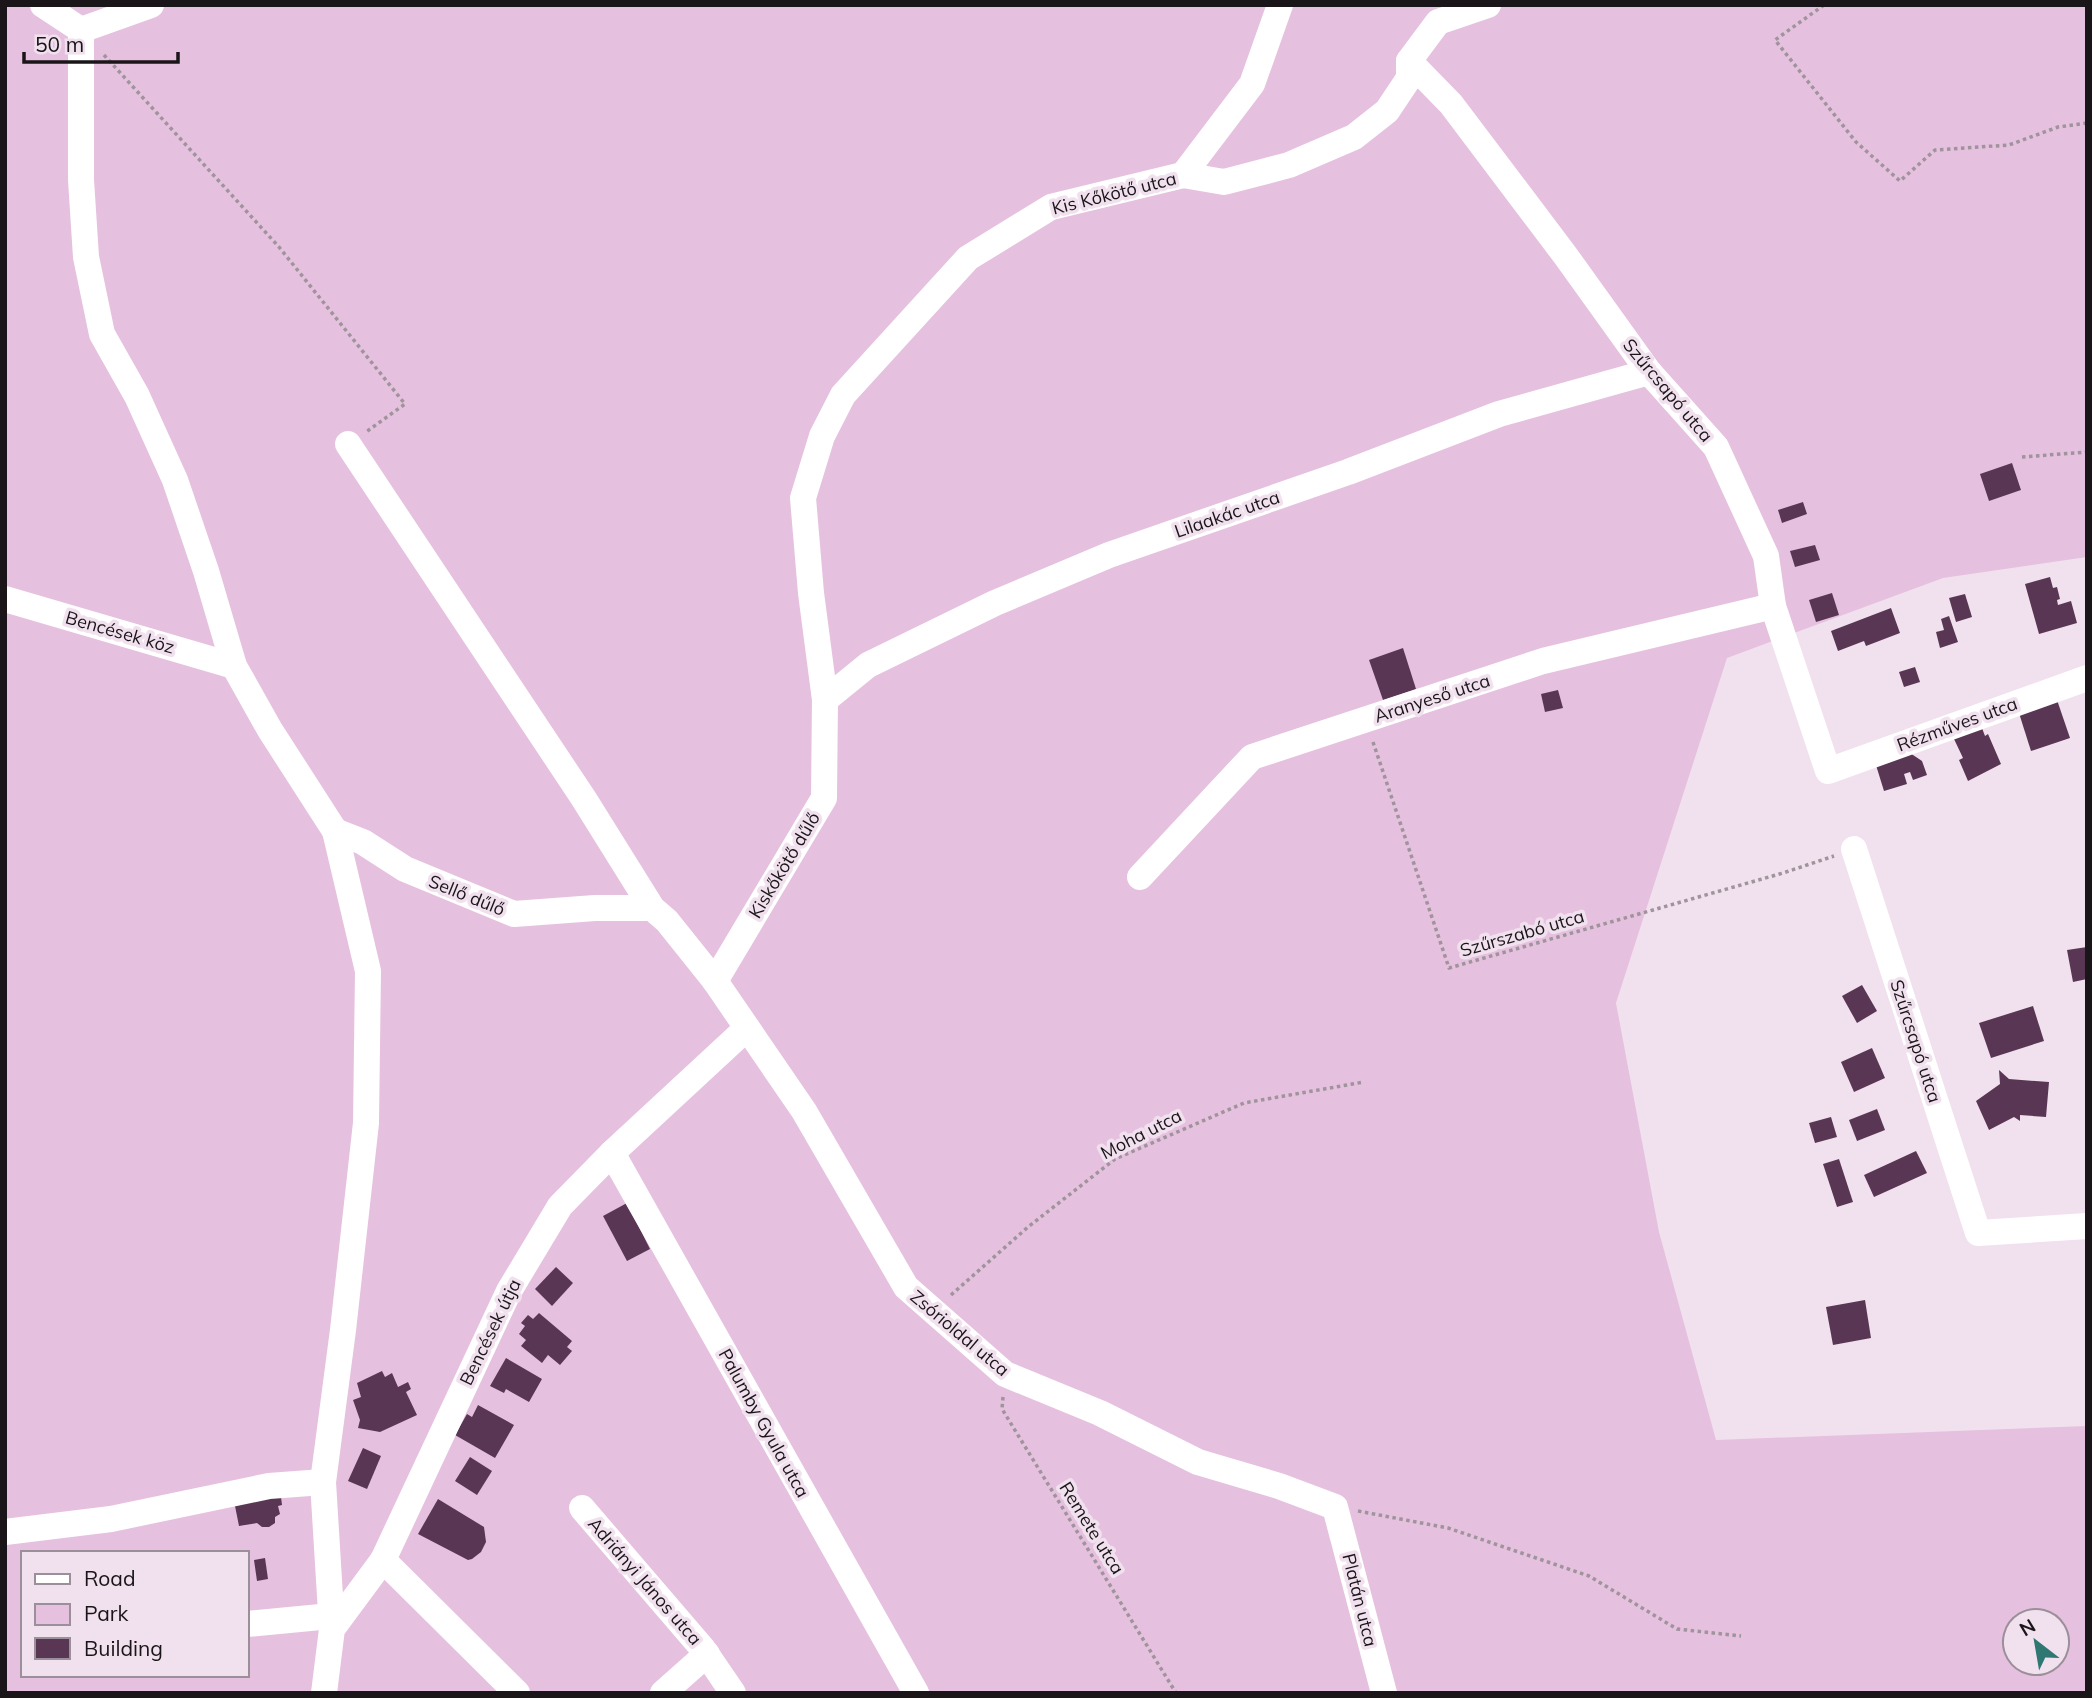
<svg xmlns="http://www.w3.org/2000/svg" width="2092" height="1698" viewBox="0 0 2092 1698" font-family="Mulish,sans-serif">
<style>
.green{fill:#e6c0df;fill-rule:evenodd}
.building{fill:#593754}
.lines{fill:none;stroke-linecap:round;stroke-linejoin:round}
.path{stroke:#9f939c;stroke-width:3.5;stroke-dasharray:3.5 3.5;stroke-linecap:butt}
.minor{stroke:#fff;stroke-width:26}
.labels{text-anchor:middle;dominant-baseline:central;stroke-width:7;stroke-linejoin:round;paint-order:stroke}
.street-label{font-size:18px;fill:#1a1519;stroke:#f1e1ee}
</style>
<rect width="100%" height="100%" fill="#f1e1ee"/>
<!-- green -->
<path class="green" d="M5,5H2087V557L1943,578L1727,658L1616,1003L1659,1232L1716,1440L2087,1426V1693H5ZM23,1553H247V1675H23ZM2015,1621H2057V1663H2015Z"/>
<!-- building -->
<g class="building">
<path d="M2012,463L2021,490L1989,501L1980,474Z"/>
<path d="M1803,502L1807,514L1782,523L1778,510Z"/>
<path d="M1815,545L1820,560L1795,567L1790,551Z"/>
<path d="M2050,577L2053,588L2057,587L2060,599L2057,600L2058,605L2071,601L2077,623L2039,634L2025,584Z"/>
<path d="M1832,593L1839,615L1816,622L1809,600Z"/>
<path d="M1965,594L1972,617L1956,622L1949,598Z"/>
<path d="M1891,608L1900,633L1866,646L1864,641L1838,651L1831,631Z"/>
<path d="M1949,616L1958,642L1940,648L1936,632L1944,630L1941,619Z"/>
<path d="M1403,648L1416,689L1383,700L1369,660Z"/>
<path d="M1915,667L1920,682L1904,687L1899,672Z"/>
<path d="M1558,690L1563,708L1545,712L1541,694Z"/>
<path d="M2056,697L2070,738L2031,751L2018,710Z"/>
<path d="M1982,728L1985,736L1988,734L2001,764L1968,781L1959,760L1963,758L1954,739Z"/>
<path d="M1910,753L1922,761L1927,775L1913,780L1910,772L1904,774L1907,784L1884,791L1875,762Z"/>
<path d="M2087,947V979L2073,982L2067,950Z"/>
<path d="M1862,985L1877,1011L1857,1023L1842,996Z"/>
<path d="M2033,1006L2044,1041L1991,1058L1979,1023Z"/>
<path d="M1872,1048L1885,1078L1854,1092L1841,1062Z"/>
<path d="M1999,1070L2009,1079L2049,1082L2046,1117L2020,1115V1121L2014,1117L1989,1130L1976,1101L2000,1084Z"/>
<path d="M1877,1109L1885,1130L1857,1141L1849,1120Z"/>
<path d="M1831,1117L1837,1137L1815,1143L1809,1123Z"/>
<path d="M1916,1151L1927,1173L1874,1197L1864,1175Z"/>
<path d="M1839,1159L1853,1202L1837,1207L1823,1164Z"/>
<path d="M627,1203L650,1249L627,1261L603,1216Z"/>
<path d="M556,1267L573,1283L552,1306L535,1289Z"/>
<path d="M1865,1300L1871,1338L1833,1345L1826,1307Z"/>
<path d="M539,1313L572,1341L567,1347L572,1351L560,1365L548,1355L542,1363L521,1346L526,1340L519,1334L525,1326L521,1323L528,1315L533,1319Z"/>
<path d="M506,1358L542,1379L529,1402L506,1389L504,1393L490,1386Z"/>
<path d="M382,1371L385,1377L392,1373L398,1387L408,1382L411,1389L406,1392L417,1415L380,1432L358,1428L360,1420L353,1400L361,1397L357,1383Z"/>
<path d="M478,1405L514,1425L495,1458L455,1435L467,1414L472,1417Z"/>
<path d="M363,1448L381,1456L367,1489L348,1481Z"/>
<path d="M470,1457L492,1471L477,1495L455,1481Z"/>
<path d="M280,1489L282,1505L278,1506L280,1514L275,1517V1523L269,1527H262L257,1523L239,1526L235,1506Z"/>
<path d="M438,1499L484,1527L486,1542L481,1552L472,1559L468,1560L418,1534Z"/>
<path d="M265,1558L268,1579L257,1581L254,1560Z"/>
</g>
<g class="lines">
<!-- path -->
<g class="path">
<path d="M1824,5L1775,40L1856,142L1900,181L1935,150L2009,145L2058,127L2087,123"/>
<path d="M104,55L279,247L405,404L366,432"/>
<path d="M2022,457L2087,452"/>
<path d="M1373,742L1449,968L1783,873L1834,856"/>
<path d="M951,1295L1028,1227L1115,1159L1244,1103L1364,1082"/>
<path d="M1003,1397L1002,1409L1176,1693"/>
<path d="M1358,1511L1448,1528L1589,1576L1677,1629L1741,1636"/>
</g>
<!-- minor -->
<g class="minor">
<path d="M43,5L81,30"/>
<path d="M81,30V180L86,257L102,334L137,396L175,480L206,571L234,666L270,730L335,831L368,971L366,1123L343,1330L323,1482L332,1629"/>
<path d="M81,30L151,5"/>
<path d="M1409,61L1451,104L1565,255L1649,372L1716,447L1766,556L1773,606L1828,771L2087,678"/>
<path d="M1183,175L1252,84L1280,5"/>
<path d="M348,444L584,799L652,908L667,921L715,981L804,1111L906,1287L1005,1374L1100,1413L1198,1462L1279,1486L1335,1507L1384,1693"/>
<path d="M5,599L234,666"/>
<path d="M825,700L868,665L995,603L1109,555L1348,472L1499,414L1649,372"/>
<path d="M335,831L363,842L405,869L514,914L595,908H652"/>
<path d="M1854,849L1978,1233L2087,1226"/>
<path d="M1140,877L1252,757L1543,661L1773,606"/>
<path d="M715,981L824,798L825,700L811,593L803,498L822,436L843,395L968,258L1051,207L1183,175L1224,182L1289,165L1354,137L1387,111L1409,78V61L1438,22L1488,5"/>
<path d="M612,1153L916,1693"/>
<path d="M582,1508L703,1649L733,1693"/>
<path d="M5,1532L111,1519L269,1486L323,1482"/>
<path d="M383,1560L517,1693"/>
<path d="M247,1624L331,1616"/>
<path d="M324,1693L332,1629L383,1560L509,1291L560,1206L612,1153L747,1028"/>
<path d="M663,1693L707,1654"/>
</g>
</g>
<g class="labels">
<!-- street labels -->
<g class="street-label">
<text transform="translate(1114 193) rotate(-14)">Kis Kőkötő utca</text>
<text transform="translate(1668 390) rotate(50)">Szűrcsapó utca</text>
<text transform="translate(1227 514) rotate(-19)">Lilaakác utca</text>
<text transform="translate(120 632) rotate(16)">Bencések köz</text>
<text transform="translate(1432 698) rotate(-18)">Aranyeső utca</text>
<text transform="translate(1957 724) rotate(-20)">Rézműves utca</text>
<text transform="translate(784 865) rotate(-59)">Kiskőkötő dűlő</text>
<text transform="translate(467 895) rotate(22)">Sellő dűlő</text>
<text transform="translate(1522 933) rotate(-16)">Szűrszabó utca</text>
<text transform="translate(1916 1041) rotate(72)">Szűrcsapó utca</text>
<text transform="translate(1141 1134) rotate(-27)">Moha utca</text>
<text transform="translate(490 1332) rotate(-64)">Bencések útja</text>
<text transform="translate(960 1333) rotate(40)">Zsórioldal utca</text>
<text transform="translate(764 1423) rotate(61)">Palumby Gyula utca</text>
<text transform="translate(1092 1528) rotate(58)">Remete utca</text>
<text transform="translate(645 1581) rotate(49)">Adriányi János utca</text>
<text transform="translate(1360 1600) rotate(76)">Platán utca</text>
</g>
</g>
<!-- border -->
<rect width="2092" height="1698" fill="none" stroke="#1a1519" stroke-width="14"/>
<!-- legend -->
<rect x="21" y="1551" width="228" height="126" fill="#f1e1ee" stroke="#9b8f99" stroke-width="2"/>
<rect x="35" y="1574" width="35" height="10" fill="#ffffff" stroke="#9b8f99" stroke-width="2"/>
<text x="84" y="1586" font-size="21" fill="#1a1519">Road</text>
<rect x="35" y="1604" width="35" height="21" fill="#e6c0df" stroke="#9b8f99" stroke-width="2"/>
<text x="84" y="1621" font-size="21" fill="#1a1519">Park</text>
<rect x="35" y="1638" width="35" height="21" fill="#593754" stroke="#9b8f99" stroke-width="2"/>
<text x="84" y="1656" font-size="21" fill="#1a1519">Building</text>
<!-- north arrow -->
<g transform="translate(2036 1642) rotate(329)"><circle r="33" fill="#f1e1ee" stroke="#9b8f99" stroke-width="2"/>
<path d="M0-5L12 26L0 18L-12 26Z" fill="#2f7773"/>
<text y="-10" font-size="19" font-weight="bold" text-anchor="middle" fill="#1a1519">N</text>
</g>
<!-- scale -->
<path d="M24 52v10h154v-10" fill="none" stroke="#1a1519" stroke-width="3.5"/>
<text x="35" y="52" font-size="21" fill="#1a1519" stroke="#f1e1ee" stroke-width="5" paint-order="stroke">50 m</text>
</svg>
